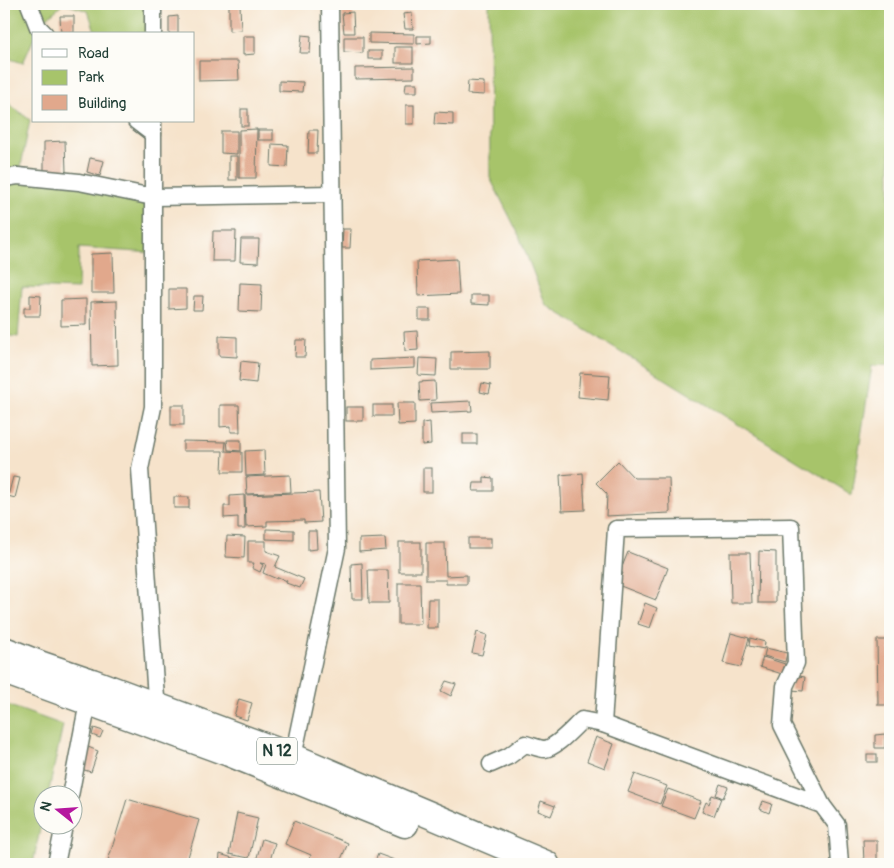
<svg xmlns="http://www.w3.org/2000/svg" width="894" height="868" viewBox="0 0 894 868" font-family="Pangolin,sans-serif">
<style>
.green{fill:#a7c46b;stroke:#638050}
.building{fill:#e1a88c}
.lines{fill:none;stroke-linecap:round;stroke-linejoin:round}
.minor-casing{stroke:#6a7769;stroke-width:19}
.primary-casing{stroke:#6a7769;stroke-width:29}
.minor{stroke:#fff;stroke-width:16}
.primary{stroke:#fff;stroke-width:26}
.labels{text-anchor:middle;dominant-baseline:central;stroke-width:5;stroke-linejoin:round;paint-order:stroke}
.shield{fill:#fdfcf7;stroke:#62766e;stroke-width:1}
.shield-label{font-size:16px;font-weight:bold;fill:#1f3d34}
</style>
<rect width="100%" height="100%" fill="#fdfcf7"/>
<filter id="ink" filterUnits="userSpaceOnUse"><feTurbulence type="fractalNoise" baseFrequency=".02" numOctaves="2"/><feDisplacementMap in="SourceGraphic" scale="10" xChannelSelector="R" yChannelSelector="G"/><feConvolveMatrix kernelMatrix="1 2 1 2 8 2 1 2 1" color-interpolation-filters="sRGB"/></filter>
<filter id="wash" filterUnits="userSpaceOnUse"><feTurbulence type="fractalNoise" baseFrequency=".0096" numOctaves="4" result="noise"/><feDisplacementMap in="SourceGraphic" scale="20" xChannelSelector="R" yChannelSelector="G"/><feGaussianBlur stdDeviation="1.12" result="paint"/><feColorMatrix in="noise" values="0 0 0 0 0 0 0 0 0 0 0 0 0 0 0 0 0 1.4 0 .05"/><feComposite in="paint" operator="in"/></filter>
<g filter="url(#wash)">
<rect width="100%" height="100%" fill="#f6e3cb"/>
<!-- green -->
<g class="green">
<path d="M4,4H63C55,12 34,26 34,38L23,63L4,57Z"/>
<path d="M65,4H153V34H96L88,11Z"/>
<path d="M489,4H890V365L872,366L852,495L546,305L518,233L490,178Z"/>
<path d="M4,100L30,120L19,176L153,197V253L79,248L78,289L22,287L18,337L4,335Z"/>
<path d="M4,704L63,725L48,795L42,796V819L33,864H4Z"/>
</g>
<g id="blocks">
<!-- building -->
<g class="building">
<path d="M229,4H240L241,30L229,31Z"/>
<path d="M353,12L354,33H344L342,13Z"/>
<path d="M412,13L413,29H405L403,14Z"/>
<path d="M60,16H74V33L61,34Z"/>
<path d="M178,16V34H169V17Z"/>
<path d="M369,33L414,34V44L369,43Z"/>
<path d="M302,35L311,36L310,53H300Z"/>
<path d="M243,36H255V54L243,55Z"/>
<path d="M417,36H431V43L417,44Z"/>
<path d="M344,37H363V53L344,52Z"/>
<rect x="395" y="47" width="18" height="16"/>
<rect x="368" y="51" width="14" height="8"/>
<path d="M199,61H238L239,80L199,81Z"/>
<path d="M414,67V78L355,79V68Z"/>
<path d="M279,81L303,82L302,92L279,91Z"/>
<path d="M468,81L484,82V95L467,94Z"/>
<path d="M406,83H417V92H405Z"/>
<rect x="406" y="105" width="8" height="19"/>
<rect x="241" y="109" width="7" height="17"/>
<path d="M435,112L453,113V125L434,124Z"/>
<path d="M257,129L256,178H239V130Z"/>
<rect x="258" y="130" width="15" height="10"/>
<path d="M309,130H318L317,153H308Z"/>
<path d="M221,131H237V154L221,153Z"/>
<path d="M65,141L66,172L44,173V142Z"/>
<path d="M272,144L288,145L287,167L271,166Z"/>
<rect x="229" y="156" width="8" height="24"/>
<path d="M90,158L104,161L100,176L87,172Z"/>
<path d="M343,229H351L350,248H342Z"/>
<path d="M213,231H236L235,261H212Z"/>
<path d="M241,239H259L258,263L240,262Z"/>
<path d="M113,253L114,293H91V254Z"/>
<path d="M457,259L459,294L418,296L417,261Z"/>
<path d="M240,283L262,284L261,312L239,311Z"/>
<path d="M169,289H186V308L169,309Z"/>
<path d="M30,295L41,296L40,316H24V308H30Z"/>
<path d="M471,295H489V305L471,304Z"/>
<path d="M194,296H203L202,310H193Z"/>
<path d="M86,299V325L61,326V300Z"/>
<path d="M117,301L118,365L92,366L91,302Z"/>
<rect x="419" y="309" width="11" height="11"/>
<path d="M417,331L418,350L405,351L404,332Z"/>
<path d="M219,336L237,337V357L219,356Z"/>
<path d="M296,340H306L305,357H295Z"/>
<path d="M490,351V369H451V352Z"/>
<path d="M415,358V368L370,370V360Z"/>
<path d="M419,358L437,359L436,376L418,375Z"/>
<path d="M241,361L258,363L256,383L239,381Z"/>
<path d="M580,373L610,375L608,400L578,397Z"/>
<path d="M435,381L436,400L420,401L419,382Z"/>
<path d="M482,383L491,385L489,394L480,392Z"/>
<path d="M471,401L472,411L431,413L430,403Z"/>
<path d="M397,403H415V424L398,425Z"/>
<rect x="171" y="405" width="13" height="20"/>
<path d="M220,405H239L240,432H231V426L220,427Z"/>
<rect x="373" y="405" width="19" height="11"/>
<rect x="346" y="407" width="17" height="14"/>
<path d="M430,422L431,444L422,445V423Z"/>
<rect x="463" y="434" width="14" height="10"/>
<path d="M227,440H241V451L228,450Z"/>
<path d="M183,441L226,442L225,451L242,452V472H222L223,451H183Z"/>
<path d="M264,450L265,475L246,476L245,451Z"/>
<path d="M618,461L634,478H669L670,513L606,516L607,494L596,483Z"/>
<rect x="423" y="468" width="9" height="24"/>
<path d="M583,473L585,510L562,511L560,475Z"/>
<path d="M290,475L291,492L247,494L246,477Z"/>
<path d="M13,477L20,478L15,498L8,496Z"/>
<path d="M484,477L493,478V491H473L474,483H484Z"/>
<path d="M319,492L321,522L304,523V520L267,521V526L246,527L245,495Z"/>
<path d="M244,495L245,529H238V517L224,518V506H230V496Z"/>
<rect x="174" y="497" width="15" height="11"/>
<path d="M266,529L294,530V540L266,539Z"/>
<path d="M308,531H316L317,549L308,550Z"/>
<path d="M227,536L245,537L244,558L226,557Z"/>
<path d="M385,538L386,550L359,552V539Z"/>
<rect x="468" y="538" width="23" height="10"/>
<path d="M248,541H266V551L280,556L275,567L304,579L300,588L286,583L287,581L278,577L277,579L263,573L266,564L260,563L263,565L260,572L252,568L254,563H248Z"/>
<rect x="399" y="542" width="22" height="30"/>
<path d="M426,543H445L446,576L467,575V584H446V580H426Z"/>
<path d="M759,551L776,552V603H758Z"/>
<path d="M628,552L668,568L656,600L618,585L623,573L620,572Z"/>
<path d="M730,553H750L752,603H731Z"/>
<path d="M362,563L363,599H352L351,564Z"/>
<path d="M368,570H388L389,603H369Z"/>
<path d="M398,583H420L421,624H398Z"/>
<path d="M428,599H438V628H427Z"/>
<path d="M645,603L657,608L650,628L638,624Z"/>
<path d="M477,632L487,635L482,655L472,653Z"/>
<path d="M731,633L749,638L741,667L723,663Z"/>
<path d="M750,638L765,642L764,649L749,646Z"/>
<path d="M877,640H890V705H878Z"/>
<path d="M766,648L787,653L785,662L764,656Z"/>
<path d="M763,657L785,664L782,674L760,667Z"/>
<path d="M792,675L805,677L803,691L791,690Z"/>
<path d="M446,681L456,684L451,696L441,691Z"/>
<path d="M239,699L252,703L247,720L234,716Z"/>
<path d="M94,728L103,731L100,738L92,735Z"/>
<path d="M885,734V748H875V735Z"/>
<path d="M596,737L614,744L605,768L587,761Z"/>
<path d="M88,747L98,751L91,772L81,769Z"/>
<rect x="867" y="754" width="10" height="8"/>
<path d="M635,774L667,786L660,804L628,792Z"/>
<path d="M720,784L728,787L723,798L716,795Z"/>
<path d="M668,789L701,801L694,818L661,806Z"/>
<path d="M712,795L721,798L714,816L702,812L706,802L709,804Z"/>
<path d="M127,799L199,820L186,864H107Z"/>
<path d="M541,801L555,806L551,816L538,811Z"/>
<path d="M763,801L772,804L769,813L760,809Z"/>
<path d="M237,813L258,818L249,858L229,854Z"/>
<path d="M294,821L348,843L339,864H336L321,859L318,864H307L311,855L285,844Z"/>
<path d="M262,839L275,843L269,864L256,861Z"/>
<path d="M863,840H877V862L864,863Z"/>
<path d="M220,854L242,861L241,864H219Z"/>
<path d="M378,854L405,864H374Z"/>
</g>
</g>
</g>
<g filter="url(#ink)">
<use href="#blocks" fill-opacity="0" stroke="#6a7769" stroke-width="1"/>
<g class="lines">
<!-- minor casing -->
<g class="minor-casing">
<g id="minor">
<path d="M29,4L38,27L45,34"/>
<path d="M153,4V34"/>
<path d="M136,121L153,134"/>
<path d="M153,121V407L140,469L157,712"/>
<path d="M4,178L18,176L79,182L153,197L332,194"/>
<path d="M603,724L616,529L791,527L796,663L785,686L782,725L822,805"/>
<path d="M293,757L337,548L330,4"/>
<path d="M491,764L509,756L525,744C531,745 539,749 545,749C557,747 572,729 582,720L603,724L822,805L837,825L840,864"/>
<path d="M70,796L88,702"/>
<path d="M56,864L64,826"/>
</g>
</g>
<!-- primary casing -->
<g class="primary-casing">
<g id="primary">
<path d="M4,650L42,665L92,682L293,757L546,864"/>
<path d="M4,671L229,753L405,824"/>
</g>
</g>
<!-- minor -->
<use href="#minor" class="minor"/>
<!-- primary -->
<use href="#primary" class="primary"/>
</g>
</g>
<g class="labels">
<!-- shield labels -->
<rect class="shield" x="257" y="737.5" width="40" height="27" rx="4"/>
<g class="shield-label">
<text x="277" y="751">N 12</text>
</g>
</g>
<!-- margin -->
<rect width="894" height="868" fill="none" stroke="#fdfcf7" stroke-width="20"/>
<!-- legend -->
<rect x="32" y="32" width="162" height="90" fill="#fdfcf7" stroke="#a4b0a9"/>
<rect x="42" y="49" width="25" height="8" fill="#ffffff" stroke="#a4b0a9"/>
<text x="78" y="58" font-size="15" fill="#1f3d34">Road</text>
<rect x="42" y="70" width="25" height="15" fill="#a7c46b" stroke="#a4b0a9"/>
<text x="78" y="82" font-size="15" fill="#1f3d34">Park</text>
<rect x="42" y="95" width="25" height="15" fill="#e1a88c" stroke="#a4b0a9"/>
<text x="78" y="108" font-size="15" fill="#1f3d34">Building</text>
<!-- north arrow -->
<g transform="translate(58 810) rotate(287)"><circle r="24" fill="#fdfcf7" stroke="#a4b0a9"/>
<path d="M0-4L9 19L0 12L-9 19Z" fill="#b5179e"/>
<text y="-8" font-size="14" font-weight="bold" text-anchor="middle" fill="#1f3d34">N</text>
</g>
</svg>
